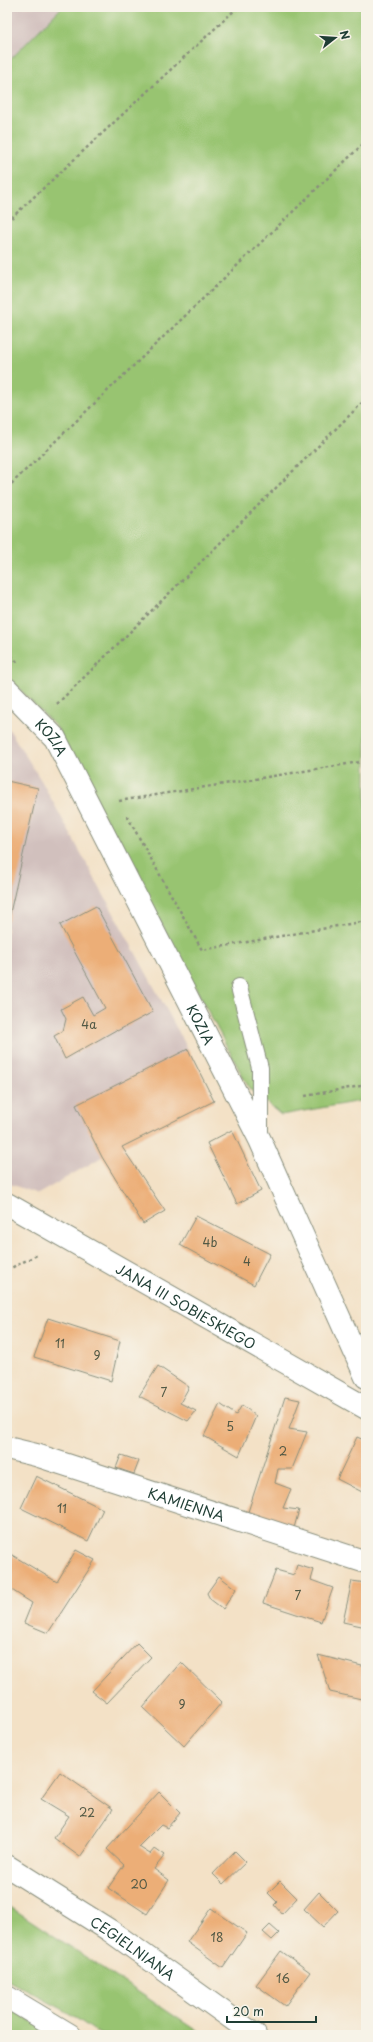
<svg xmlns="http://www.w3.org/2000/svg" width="373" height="2042" viewBox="0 0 373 2042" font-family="'Playpen Sans',sans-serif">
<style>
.industrial{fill:#d1c0bd}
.green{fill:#98c471;stroke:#5c8052}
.building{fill:#ecae77}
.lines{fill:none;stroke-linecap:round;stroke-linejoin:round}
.service-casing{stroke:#898f7d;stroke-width:18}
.minor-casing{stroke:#898f7d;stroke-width:24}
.tertiary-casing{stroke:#898f7d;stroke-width:24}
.path{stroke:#898f7d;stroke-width:2.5;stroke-dasharray:3 3;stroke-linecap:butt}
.service{stroke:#fff;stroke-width:16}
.minor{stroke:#fff;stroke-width:22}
.tertiary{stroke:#fff;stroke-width:22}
.labels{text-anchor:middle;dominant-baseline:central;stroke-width:3.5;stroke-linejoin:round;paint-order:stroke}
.number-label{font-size:12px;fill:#525945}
.street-label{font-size:14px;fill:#1f3d34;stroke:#f7f3e8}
</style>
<rect width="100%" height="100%" fill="#f7f3e8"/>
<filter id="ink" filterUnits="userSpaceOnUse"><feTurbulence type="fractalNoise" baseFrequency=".025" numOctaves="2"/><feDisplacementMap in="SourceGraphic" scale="8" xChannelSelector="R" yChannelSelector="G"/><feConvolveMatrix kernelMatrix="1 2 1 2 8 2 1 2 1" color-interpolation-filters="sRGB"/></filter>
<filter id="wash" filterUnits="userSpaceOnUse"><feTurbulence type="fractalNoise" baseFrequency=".012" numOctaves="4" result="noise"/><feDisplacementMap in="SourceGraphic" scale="16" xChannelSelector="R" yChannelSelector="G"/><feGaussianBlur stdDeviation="0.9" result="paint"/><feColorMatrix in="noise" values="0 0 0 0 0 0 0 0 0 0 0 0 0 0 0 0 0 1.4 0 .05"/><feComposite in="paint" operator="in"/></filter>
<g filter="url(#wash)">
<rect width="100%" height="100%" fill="#f3e1c6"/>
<!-- industrial -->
<g class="industrial">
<path d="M7,7H62L7,63Z"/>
<path d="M7,726L42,782L188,1049L214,1101L102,1157L38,1194L7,1183Z"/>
</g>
<!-- green -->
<g class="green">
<path d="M62,7H366V1100L281,1115L249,1088L57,728L7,676V63Z"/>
<path d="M7,1906L12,1908L203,2035H101L64,2010L7,1980Z"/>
<path d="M7,2007L55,2035H7Z"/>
</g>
<g id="blocks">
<!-- building -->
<g class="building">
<path d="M7,781L38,788L8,922H7Z"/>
<path d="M96,906L153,1012L117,1031L116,1030L65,1059L54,1036L63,1031L66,1019L61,1009L83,997L93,1015L105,1008L60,925Z"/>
<path d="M188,1049L214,1101L122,1147L165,1211L143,1224L102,1157L76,1105Z"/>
<path d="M232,1130L261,1191L237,1204L207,1143Z"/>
<path d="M196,1216L270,1254L254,1285L180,1245Z"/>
<path d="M48,1318L120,1341L111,1381L34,1357Z"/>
<path d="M158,1366L189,1387L180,1403L196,1411L188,1421L139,1396Z"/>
<path d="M285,1397L300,1400L289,1429L307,1432L292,1469H278L275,1483L291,1489L283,1508L299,1510L294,1528L247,1515Z"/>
<path d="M220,1404L236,1415L242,1405L256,1416L239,1456L204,1436Z"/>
<path d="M357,1437L366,1441V1494L337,1479Z"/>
<path d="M121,1455L139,1461L134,1474L116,1468Z"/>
<path d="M36,1476L103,1509L88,1541L21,1508Z"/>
<path d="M76,1550L95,1560L48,1633L24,1623L32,1603L7,1587V1552L57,1582Z"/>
<path d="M297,1565L314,1570L311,1580L333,1588L321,1622L263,1603L276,1570L294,1575Z"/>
<path d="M219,1576L236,1589L223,1609L210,1599L207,1593Z"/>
<path d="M352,1581L366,1583V1627L343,1622Z"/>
<path d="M137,1643L151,1657L107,1703L92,1691Z"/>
<path d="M318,1655L366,1667V1700L330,1692Z"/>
<path d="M181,1662L222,1702L184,1746L143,1707Z"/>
<path d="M60,1772L113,1809L80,1857L54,1838L69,1816L41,1799Z"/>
<path d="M159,1792L180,1813L167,1828L161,1825L139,1847L150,1854L155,1848L165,1855L154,1869L169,1880L147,1914L108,1888L124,1865L107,1849Z"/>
<path d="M235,1851L246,1862L223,1884L213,1874Z"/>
<path d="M280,1881L297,1898L282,1914L274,1905L277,1902L268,1893Z"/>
<path d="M319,1892L338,1911L323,1927L304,1909Z"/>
<path d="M211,1908L247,1933L223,1968L187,1942Z"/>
<path d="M270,1925L279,1933L272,1940L263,1932Z"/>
<path d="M281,1951L310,1972L285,2006L256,1985Z"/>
</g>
</g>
</g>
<g filter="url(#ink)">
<use href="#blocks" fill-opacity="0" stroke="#898f7d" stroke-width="1"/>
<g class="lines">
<!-- service casing -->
<g class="service-casing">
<path id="service" d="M239,987L260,1068V1137"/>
</g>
<!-- minor casing -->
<g class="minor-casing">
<g id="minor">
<path id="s1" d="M7,689L55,738L260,1140L366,1377"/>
<path id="s2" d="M7,1448L36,1455L366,1562"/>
<path id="s3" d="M7,1866L109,1930L255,2035"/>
<path d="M7,1997L70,2035"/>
</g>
</g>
<!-- tertiary casing -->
<g class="tertiary-casing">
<g id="tertiary">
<path id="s4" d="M7,1204L366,1408"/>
</g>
</g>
<!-- path -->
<g class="path">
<path d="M7,222L238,7"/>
<path d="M7,488L366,141"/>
<path d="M7,651L19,664"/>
<path d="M57,704L366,399"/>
<path d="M119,801L366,761"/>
<path d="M127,816L202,950L366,921"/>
<path d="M305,1096L366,1085"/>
<path d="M7,1270L39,1254"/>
</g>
<!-- service -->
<use href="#service" class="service"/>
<!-- minor -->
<use href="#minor" class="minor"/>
<!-- tertiary -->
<use href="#tertiary" class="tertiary"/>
</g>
</g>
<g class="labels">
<!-- number labels -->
<g class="number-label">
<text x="89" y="1024">4a</text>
<text x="210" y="1242">4b</text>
<text x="247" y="1261">4</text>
<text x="60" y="1343">11</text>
<text x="97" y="1355">9</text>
<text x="164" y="1392">7</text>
<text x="230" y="1426">5</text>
<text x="283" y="1451">2</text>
<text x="62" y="1508">11</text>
<text x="298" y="1595">7</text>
<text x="182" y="1704">9</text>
<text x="87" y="1812">22</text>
<text x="139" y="1884">20</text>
<text x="217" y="1937">18</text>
<text x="283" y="1978">16</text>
</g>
<!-- street labels -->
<g class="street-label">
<text stroke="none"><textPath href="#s1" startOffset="66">KOZIA</textPath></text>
<text stroke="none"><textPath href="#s1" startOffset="390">KOZIA</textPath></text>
<text stroke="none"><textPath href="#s4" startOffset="206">JANA III SOBIESKIEGO</textPath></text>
<text stroke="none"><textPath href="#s2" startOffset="188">KAMIENNA</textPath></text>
<text stroke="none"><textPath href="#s3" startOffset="150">CEGIELNIANA</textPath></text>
</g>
</g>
<!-- margin -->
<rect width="373" height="2042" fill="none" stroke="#f7f3e8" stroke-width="24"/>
<!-- north arrow -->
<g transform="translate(335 38) rotate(73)" stroke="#f7f3e8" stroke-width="3" paint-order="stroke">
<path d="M0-3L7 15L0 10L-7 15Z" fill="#1f3d34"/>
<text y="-6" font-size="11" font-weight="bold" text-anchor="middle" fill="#1f3d34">N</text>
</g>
<!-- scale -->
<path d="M227 2016v6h89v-6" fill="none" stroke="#1f3d34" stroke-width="2"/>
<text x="233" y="2016" font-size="12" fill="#1f3d34" stroke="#f7f3e8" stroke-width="3" paint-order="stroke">20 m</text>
</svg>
